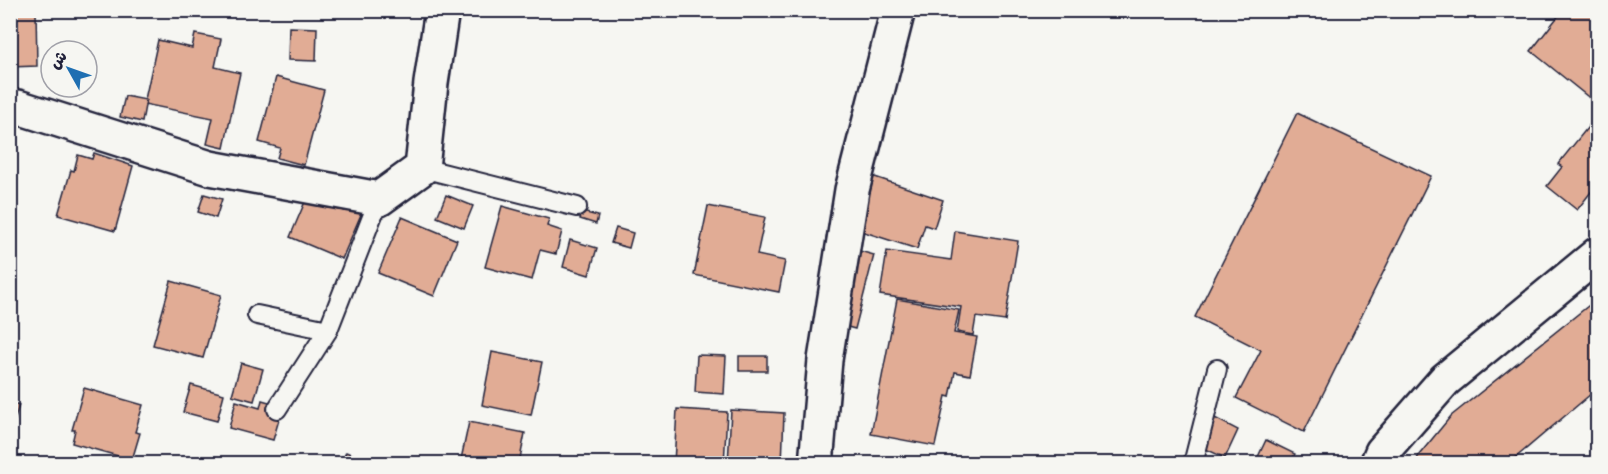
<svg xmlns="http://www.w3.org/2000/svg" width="1608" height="474" viewBox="0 0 1608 474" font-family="Sriracha,'Playpen Sans Arabic',sans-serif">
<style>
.building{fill:#e1ac95;stroke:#22223b;stroke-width:1.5}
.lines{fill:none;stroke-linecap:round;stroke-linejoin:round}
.service-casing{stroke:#22223b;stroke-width:22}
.minor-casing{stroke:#22223b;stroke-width:38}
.primary-casing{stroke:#22223b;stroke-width:38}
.service{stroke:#f6f6f2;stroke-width:18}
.minor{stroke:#f6f6f2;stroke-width:33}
.primary{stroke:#f6f6f2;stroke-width:33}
</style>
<rect width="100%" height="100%" fill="#f6f6f2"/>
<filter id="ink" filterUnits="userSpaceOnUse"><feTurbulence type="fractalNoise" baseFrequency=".0167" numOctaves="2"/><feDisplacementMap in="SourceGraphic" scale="12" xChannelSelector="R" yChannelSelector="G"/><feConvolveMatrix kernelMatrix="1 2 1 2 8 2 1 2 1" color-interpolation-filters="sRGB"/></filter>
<g filter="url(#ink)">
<!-- building -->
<g class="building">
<path d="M10,10H36L37,66L10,67Z"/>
<path d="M1563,10H1587L1598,19V94L1592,100L1531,51Z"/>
<path d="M289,27L317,28L316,61L288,60Z"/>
<path d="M195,34L221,39L215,67L240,73L224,148L207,144L213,118L144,104L158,40L192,48Z"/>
<path d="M276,77L324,90L304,165L277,158L280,148L259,142Z"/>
<path d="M125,96L146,100L142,122L120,117Z"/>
<path d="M1297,113L1431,176L1304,432L1236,398L1261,350L1195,317Z"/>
<path d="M1596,117L1598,183L1577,210L1547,186L1562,167L1558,164Z"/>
<path d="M94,153L133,166L115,231L58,215L71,170L74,171L78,155L92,159Z"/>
<path d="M872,176L943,200L934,228L925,225L917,249L855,229Z"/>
<path d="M310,190L362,212L342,259L290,237Z"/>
<path d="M204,194L222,199L216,218L198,212Z"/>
<path d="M446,195L473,206L464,228L437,217Z"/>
<path d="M502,206L549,219L547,226L562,231L556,254L540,250L532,280L485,267Z"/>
<path d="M708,206L765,217L757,255L785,261L779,292L694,275Z"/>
<path d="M582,212L598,216L596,224L580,219Z"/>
<path d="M402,217L457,240L434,296L378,273Z"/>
<path d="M616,228L633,233L629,248L611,243Z"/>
<path d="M955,231L1018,241L1005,321L976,317L973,335L957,332L961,307L880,295L887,251L951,260Z"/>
<path d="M570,240L597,248L589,275L563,267Z"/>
<path d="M856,250L874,255L855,329L837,324Z"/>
<path d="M171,281L221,295L203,358L153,345Z"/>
<path d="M1598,298V388L1508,464H1415L1419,455L1451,416Z"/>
<path d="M897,299L959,310L954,333L977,337L970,375L955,372L950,397L946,396L935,446L871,434Z"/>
<path d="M492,352L542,362L531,415L482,405Z"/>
<path d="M697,355L726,356L724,394L695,392Z"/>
<rect x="739" y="356" width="28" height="15"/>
<path d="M241,363L263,369L254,401L232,395Z"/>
<path d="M191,385L224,394L217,421L183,412Z"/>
<path d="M84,388L143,405L135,432L140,433L132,460L72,443L75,430H72Z"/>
<path d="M262,400L283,406L273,440L229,428L236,401L260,408Z"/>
<path d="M10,402L19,405L10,436Z"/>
<path d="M677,409L727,412L724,464H674Z"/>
<path d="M731,410L784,413L782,464H728Z"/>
<path d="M1209,415L1238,430L1225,458L1195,444Z"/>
<path d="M469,422L525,433L519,464H460Z"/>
<path d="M1266,440L1295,454L1290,464L1256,461Z"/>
<path d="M346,452L372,463L341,464Z"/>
</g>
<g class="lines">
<!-- service casing -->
<g class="service-casing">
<g id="service">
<path d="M422,168L577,207"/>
<path d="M257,315L328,330L379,199"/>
<path d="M277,409L328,330"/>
<path d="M1193,464L1217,369"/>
</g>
</g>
<!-- minor casing -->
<g class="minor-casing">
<g id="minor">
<path d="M18,107L210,168L379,199L422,168L431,83L442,10"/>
<path d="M816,464L825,360L852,190L898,10"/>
</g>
</g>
<!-- primary casing -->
<g class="primary-casing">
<path id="primary" d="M1377,464L1382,452L1445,380L1598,254"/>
</g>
<!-- service -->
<use href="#service" class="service"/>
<!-- minor -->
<use href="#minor" class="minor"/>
<!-- primary -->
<use href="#primary" class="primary"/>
</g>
</g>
<!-- margin -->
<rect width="1608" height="474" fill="none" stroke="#f6f6f2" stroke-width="36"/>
<rect x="18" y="18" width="1572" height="438" fill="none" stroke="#22223b" stroke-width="2" filter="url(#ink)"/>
<!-- north arrow -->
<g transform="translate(69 69) rotate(310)"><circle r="28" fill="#f6f6f2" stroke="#a1a1a9" stroke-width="1.5"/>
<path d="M0-4.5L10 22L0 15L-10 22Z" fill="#1f6fb2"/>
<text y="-9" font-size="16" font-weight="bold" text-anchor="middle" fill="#22223b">ش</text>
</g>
</svg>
